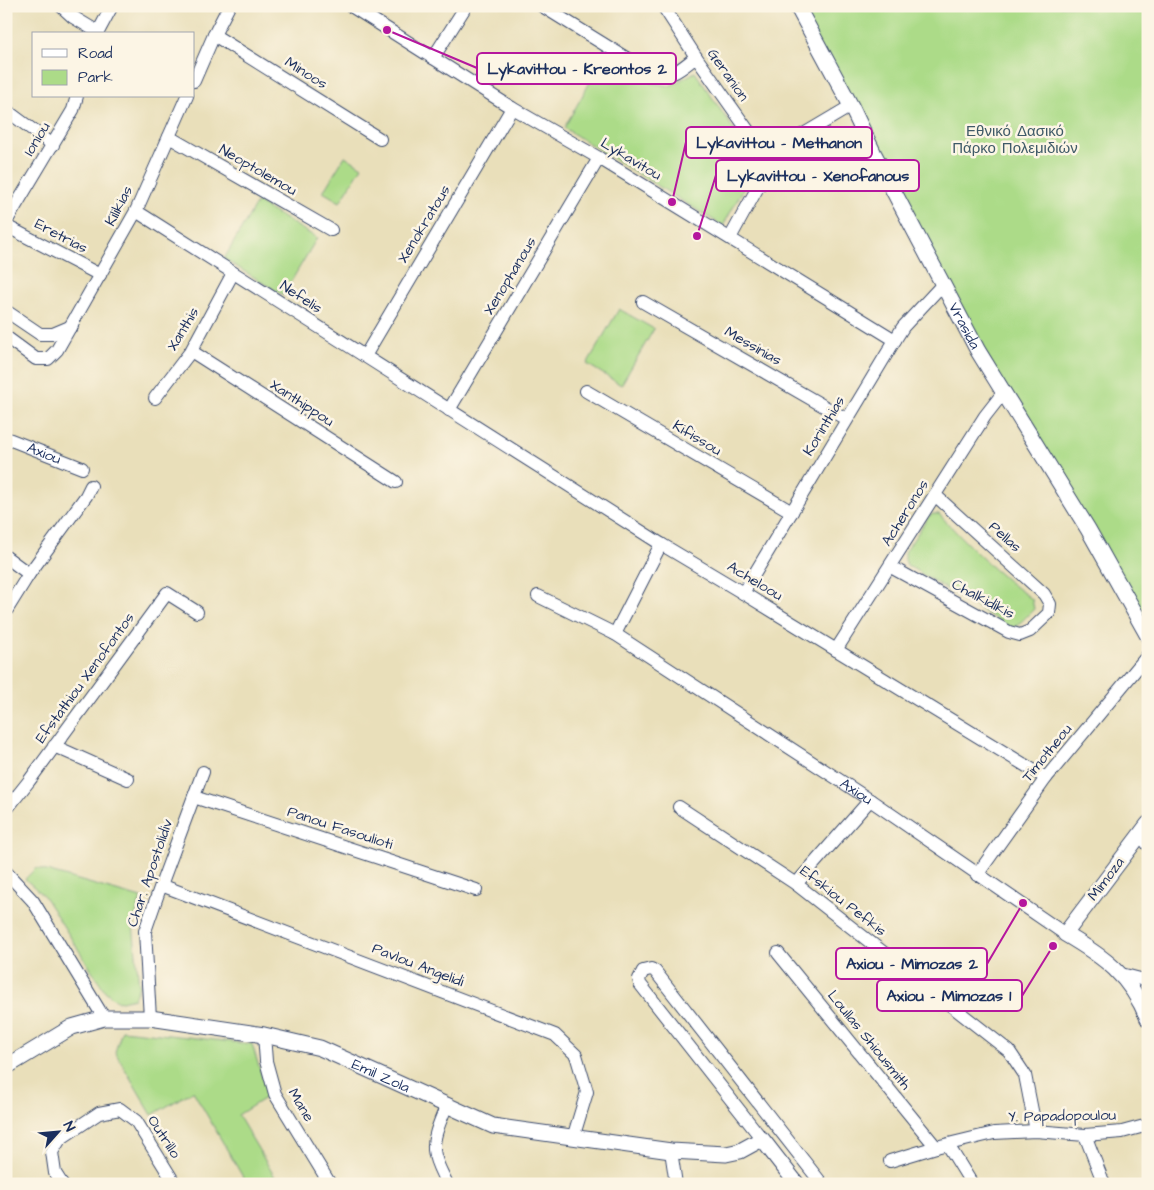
<svg xmlns="http://www.w3.org/2000/svg" width="1154" height="1190" viewBox="0 0 1154 1190" font-family="'Architects Daughter',sans-serif">
<style>
.green{fill:#acdb88;stroke:#648573}
.lines{fill:none;stroke-linecap:round;stroke-linejoin:round}
.minor-casing{stroke:#3a496c;stroke-width:14}
.tertiary-casing{stroke:#3a496c;stroke-width:17}
.minor{stroke:#fff;stroke-width:12}
.tertiary{stroke:#fff;stroke-width:15}
.labels{text-anchor:middle;dominant-baseline:central;stroke-width:5;stroke-linejoin:round;paint-order:stroke}
.street-label{font-size:15px;fill:#1b2f5e;stroke:#fcf5e5}
.park-label{font-size:15px;fill:#3f5a68;stroke:#fcf5e5}
.leader{fill:none;stroke:#b5179e;stroke-width:2}
.callout-dot{fill:#b5179e;stroke:#fcf5e5;stroke-width:2}
.callout{fill:#fcf5e5;stroke:#b5179e;stroke-width:2}
.callout-label{font-size:16px;text-anchor:middle;font-weight:bold;fill:#1b2f5e}
</style>
<rect width="100%" height="100%" fill="#fcf5e5"/>
<filter id="ink" filterUnits="userSpaceOnUse"><feTurbulence type="fractalNoise" baseFrequency=".02" numOctaves="2"/><feDisplacementMap in="SourceGraphic" scale="10" xChannelSelector="R" yChannelSelector="G"/><feConvolveMatrix kernelMatrix="1 2 1 2 8 2 1 2 1" color-interpolation-filters="sRGB"/></filter>
<filter id="wash" filterUnits="userSpaceOnUse"><feTurbulence type="fractalNoise" baseFrequency=".0096" numOctaves="4" result="noise"/><feDisplacementMap in="SourceGraphic" scale="20" xChannelSelector="R" yChannelSelector="G"/><feGaussianBlur stdDeviation="1.12" result="paint"/><feColorMatrix in="noise" values="0 0 0 0 0 0 0 0 0 0 0 0 0 0 0 0 0 1.4 0 .05"/><feComposite in="paint" operator="in"/></filter>
<g filter="url(#wash)">
<rect width="100%" height="100%" fill="#e9dfba"/>
<!-- green -->
<g class="green">
<path d="M795,6H1148V634L1003,385Z"/>
<path d="M605,56L651,83L670,86L695,72L757,164L723,226L564,128Z"/>
<path d="M345,156L362,167L340,202L323,192Z"/>
<path d="M257,202L317,238L283,295L224,259Z"/>
<path d="M619,309L654,329L621,385L587,364Z"/>
<path d="M933,514H939C968,545 997,575 1032,599L1034,609L1018,625L1011,628L907,565L905,560V552L929,516Z"/>
<path d="M36,868L141,898L133,924L139,986L134,998L118,1002L105,991L44,896L25,879Z"/>
<path d="M122,1030L252,1044L268,1096L238,1115L279,1184H247L193,1091L152,1115L115,1052Z"/>
</g>
</g>
<g filter="url(#ink)">
<g class="lines">
<!-- minor casing -->
<g class="minor-casing">
<g id="minor">
<path d="M61,6L73,17L98,32"/>
<path d="M351,6L512,108L599,158L895,340"/>
<path d="M542,6L652,74C674,78 680,69 696,57"/>
<path d="M663,6L696,57L769,160"/>
<path d="M97,34L112,6"/>
<path d="M214,35L380,139"/>
<path d="M433,58L466,6"/>
<path d="M194,81L214,35L229,6"/>
<path d="M6,110L53,145"/>
<path d="M169,137L331,230"/>
<path d="M136,211L661,544L743,593L1046,778"/>
<path d="M6,222L73,110L77,96"/>
<path d="M6,226L100,275"/>
<path d="M730,238L758,187L769,160L782,147L851,106"/>
<path d="M643,302L846,419"/>
<path d="M6,311L40,334H53L72,326"/>
<path d="M6,337L36,359H48L57,350L136,211L187,96"/>
<path d="M191,351L396,482"/>
<path d="M365,356L512,108"/>
<path d="M586,391L792,512"/>
<path d="M155,398L191,351L233,273"/>
<path d="M449,410L599,158"/>
<path id="s1" d="M6,438L82,468"/>
<path d="M6,557L29,574"/>
<path d="M891,567L1009,632L1020,635L1030,631L1049,613L1050,604L1044,594L935,495"/>
<path d="M743,593L895,340L903,327L943,284"/>
<path id="s2" d="M538,596L615,634L870,800L1065,934"/>
<path d="M6,611L29,574L86,496L91,486"/>
<path d="M615,634L661,544"/>
<path d="M836,650L985,416L1003,393"/>
<path d="M54,746L128,779"/>
<path d="M194,797L476,890"/>
<path d="M679,807L796,884L1009,1051L1025,1075L1036,1131"/>
<path d="M6,810L29,781L167,593L197,612"/>
<path d="M1140,834L1148,845"/>
<path d="M6,872L33,901L104,1018"/>
<path d="M977,875L1046,778L1148,655"/>
<path d="M796,884L870,800"/>
<path d="M161,885L555,1035L576,1055L587,1092L573,1138"/>
<path d="M778,953L936,1147"/>
<path d="M1121,974L1148,981"/>
<path d="M150,1018L145,931L161,885L203,772"/>
<path d="M264,1035L266,1061L275,1094L330,1184"/>
<path d="M1085,1135L1104,1184"/>
<path d="M762,1139L640,984L639,979L643,971L651,969L655,971L822,1184"/>
<path d="M948,1145L972,1184"/>
<path d="M671,1151L676,1184"/>
<path d="M890,1161L936,1147L994,1133L1036,1131L1085,1135L1122,1132L1148,1125"/>
<path d="M62,1184L55,1173L52,1152L60,1139L99,1113L120,1109L136,1121L175,1184"/>
<path d="M447,1184C442,1173 435,1162 434,1150C433,1135 442,1118 447,1104"/>
</g>
</g>
<!-- tertiary casing -->
<g class="tertiary-casing">
<g id="tertiary">
<path id="s3" d="M797,6L851,106L874,154L978,351L1088,529L1148,636"/>
<path d="M1148,824L1065,934C1104,957 1130,975 1148,1019"/>
<path id="s4" d="M6,1067L72,1027L104,1018H150L264,1035L320,1048L493,1126L671,1151L726,1154L740,1151L762,1139L797,1184"/>
</g>
</g>
<!-- minor -->
<use href="#minor" class="minor"/>
<!-- tertiary -->
<use href="#tertiary" class="tertiary"/>
</g>
</g>
<g class="labels">
<!-- street labels -->
<g class="street-label">
<text transform="translate(306 73) rotate(32)">Minoos</text>
<text transform="translate(728 75) rotate(55)">Geranion</text>
<text transform="translate(37 139) rotate(-59)">Ioniou</text>
<text transform="translate(631 159) rotate(31)">Lykavitou</text>
<text transform="translate(258 170) rotate(30)">Neoptolemou</text>
<text transform="translate(119 206) rotate(-63)">Kilikias</text>
<text transform="translate(424 224) rotate(-59)">Xenokratous</text>
<text transform="translate(61 236) rotate(28)">Eretrias</text>
<text transform="translate(510 276) rotate(-59)">Xenophanous</text>
<text transform="translate(301 297) rotate(33)">Nefelis</text>
<text stroke="none"><textPath href="#s3" startOffset="361">Vrasida</textPath></text>
<text transform="translate(183 329) rotate(-59)">Xanthis</text>
<text transform="translate(753 346) rotate(30)">Messinias</text>
<text transform="translate(302 403) rotate(33)">Xanthippou</text>
<text transform="translate(824 426) rotate(-59)">Korinthias</text>
<text transform="translate(697 438) rotate(31)">Kifissou</text>
<text stroke="none"><textPath href="#s1" startOffset="41">Axiou</textPath></text>
<text transform="translate(905 513) rotate(-58)">Acheronos</text>
<text transform="translate(1005 537) rotate(42)">Pellas</text>
<text transform="translate(755 581) rotate(31)">Acheloou</text>
<text transform="translate(983 599) rotate(28)">Chalkidikis</text>
<text transform="translate(85 678) rotate(-54)">Efstathiou Xenofontos</text>
<text transform="translate(1047 753) rotate(-51)">Timotheou</text>
<text stroke="none"><textPath href="#s2" startOffset="374">Axiou</textPath></text>
<text transform="translate(340 828) rotate(18)">Panou Fasoulioti</text>
<text transform="translate(150 873) rotate(-71)">Char. Apostolidiv</text>
<text transform="translate(1106 879) rotate(-53)">Mimoza</text>
<text transform="translate(843 901) rotate(38)">Efskiou Pefkis</text>
<text transform="translate(418 965) rotate(21)">Pavlou Angelidi</text>
<text transform="translate(869 1040) rotate(51)">Loullas Shiousmith</text>
<text stroke="none"><textPath href="#s4" startOffset="396">Emil Zola</textPath></text>
<text transform="translate(301 1105) rotate(59)">Mane</text>
<text transform="translate(1062 1116) rotate(-1)">Y. Papadopoulou</text>
<text transform="translate(164 1137) rotate(57)">Outrillo</text>
</g>
<!-- park labels -->
<g class="park-label">
<text x="1015" y="131">Εθνικό Δασικό<tspan x="1015" dy="17">Πάρκο Πολεμιδιών</tspan></text>
</g>
</g>
<!-- callouts -->
<path class="leader" d="M387 30L477 68M672 202L686 142M697 236L716 175M1023 903L987 964M1053 946L1022 996"/>
<g class="callout-dot">
<circle cx="387" cy="30" r="5"/>
<circle cx="672" cy="202" r="5"/>
<circle cx="697" cy="236" r="5"/>
<circle cx="1023" cy="903" r="5"/>
<circle cx="1053" cy="946" r="5"/>
</g>
<g class="callout">
<rect x="477" y="53" width="199" height="31" rx="5"/>
<rect x="686" y="127" width="186" height="31" rx="5"/>
<rect x="716" y="160" width="203" height="31" rx="5"/>
<rect x="836" y="948" width="151" height="31" rx="5"/>
<rect x="877" y="980" width="145" height="31" rx="5"/>
</g>
<g class="callout-label">
<text x="577" y="74">Lykavittou - Kreontos 2</text>
<text x="779" y="148">Lykavittou - Methanon</text>
<text x="818" y="181">Lykavittou - Xenofanous</text>
<text x="912" y="969">Axiou - Mimozas 2</text>
<text x="949" y="1001">Axiou - Mimozas 1</text>
</g>
<!-- margin -->
<rect width="1154" height="1190" fill="none" stroke="#fcf5e5" stroke-width="25"/>
<!-- legend -->
<rect x="32" y="32" width="162" height="65" fill="#fcf5e5" stroke="#a2a6af"/>
<rect x="42" y="49" width="25" height="8" fill="#ffffff" stroke="#a2a6af"/>
<text x="78" y="58" font-size="15" fill="#1b2f5e">Road</text>
<rect x="42" y="70" width="25" height="15" fill="#acdb88" stroke="#a2a6af"/>
<text x="78" y="82" font-size="15" fill="#1b2f5e">Park</text>
<!-- north arrow -->
<g transform="translate(58 1132) rotate(63)" stroke="#fcf5e5" stroke-width="4" paint-order="stroke">
<path d="M0-4L9 19L0 12L-9 19Z" fill="#1b2f5e"/>
<text y="-8" font-size="14" font-weight="bold" text-anchor="middle" fill="#1b2f5e">N</text>
</g>
</svg>
